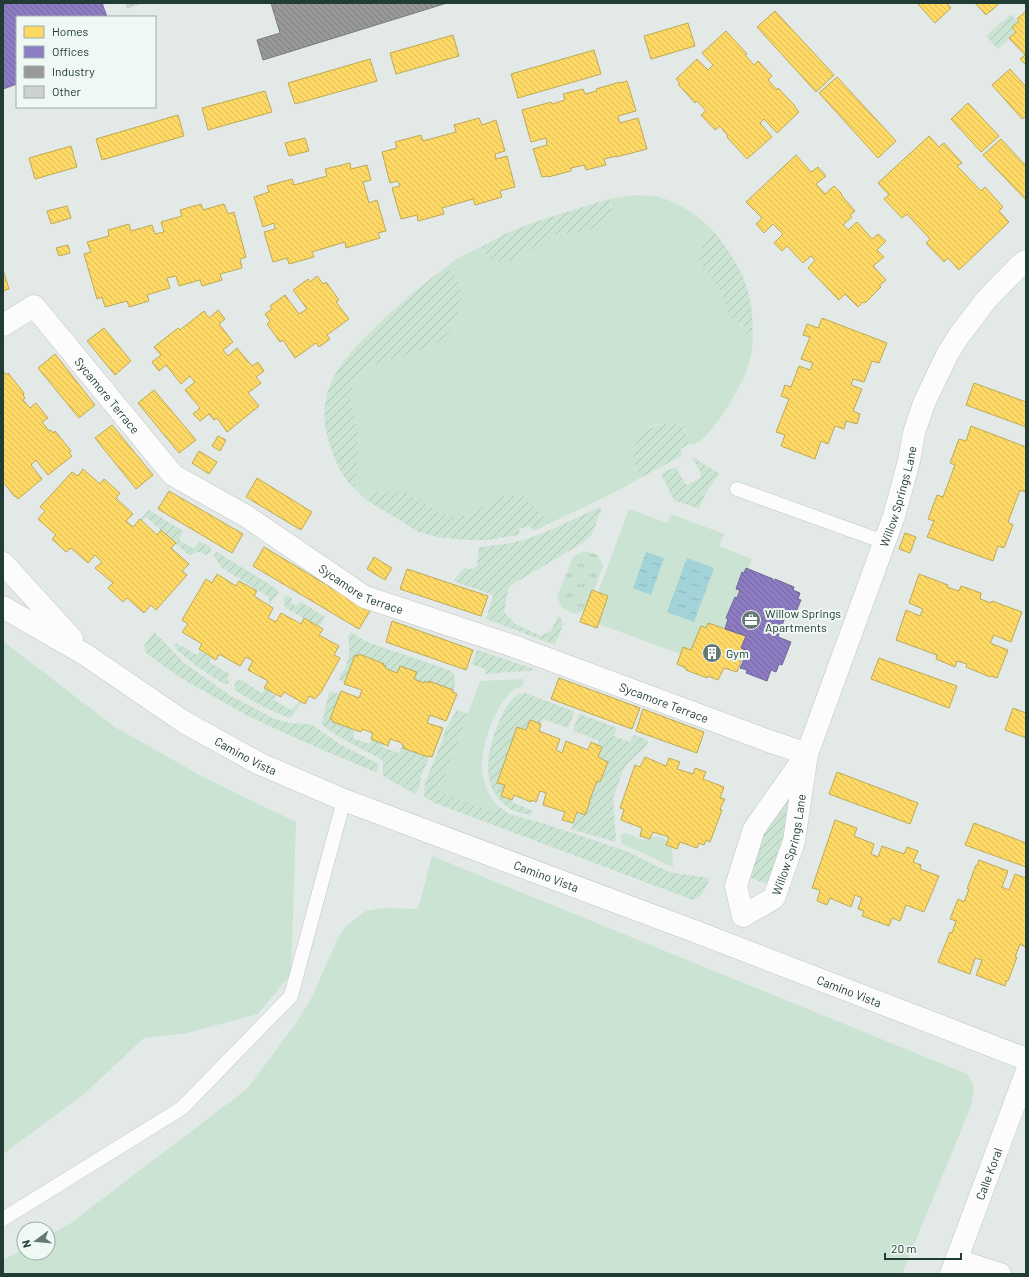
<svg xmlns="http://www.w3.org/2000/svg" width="1029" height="1277" viewBox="0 0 1029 1277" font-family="Barlow,sans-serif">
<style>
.grass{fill:#cbe3d2}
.park{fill:url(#park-tufts)}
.garden{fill:url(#garden-furrows)}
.water{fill:url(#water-ripples)}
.homes{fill:url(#homes-back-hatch);stroke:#bcaa57}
.offices{fill:url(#offices-back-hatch);stroke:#6d6998}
.industry{fill:url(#industry-back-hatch);stroke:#757d7b}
.building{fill:url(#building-back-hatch);stroke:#cbd2cf}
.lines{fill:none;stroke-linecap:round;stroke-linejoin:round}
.lane-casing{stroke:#c0c6c3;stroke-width:15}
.street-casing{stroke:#c0c6c3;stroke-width:23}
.secondary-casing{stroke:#bec7c3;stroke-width:23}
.lane{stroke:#fbfcfb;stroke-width:14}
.street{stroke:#fbfcfb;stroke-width:22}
.secondary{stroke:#fbfcfb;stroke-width:22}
.labels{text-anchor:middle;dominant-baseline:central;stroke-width:4;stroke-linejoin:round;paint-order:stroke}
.street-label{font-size:12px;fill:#203c34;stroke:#f0f8f4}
.poi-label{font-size:12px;fill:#203c34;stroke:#f0f8f4;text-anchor:start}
</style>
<defs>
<pattern id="park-tufts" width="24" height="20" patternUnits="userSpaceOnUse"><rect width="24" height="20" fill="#cbe3d2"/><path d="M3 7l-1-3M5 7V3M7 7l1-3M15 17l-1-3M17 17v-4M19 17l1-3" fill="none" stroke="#aec4b5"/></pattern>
<pattern id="garden-furrows" width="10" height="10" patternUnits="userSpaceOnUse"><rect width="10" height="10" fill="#cbe3d2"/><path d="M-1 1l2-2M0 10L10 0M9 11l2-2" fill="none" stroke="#aec4b5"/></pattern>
<pattern id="water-ripples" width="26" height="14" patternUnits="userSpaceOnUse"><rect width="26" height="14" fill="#a1d3d9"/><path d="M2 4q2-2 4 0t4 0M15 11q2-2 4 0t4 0" fill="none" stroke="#8ab6bb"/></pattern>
<pattern id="homes-back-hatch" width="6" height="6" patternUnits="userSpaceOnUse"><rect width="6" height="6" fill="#ffd966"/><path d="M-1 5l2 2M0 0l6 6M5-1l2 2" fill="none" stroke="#dabb59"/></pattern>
<pattern id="offices-back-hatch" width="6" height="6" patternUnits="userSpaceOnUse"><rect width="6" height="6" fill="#8e7cc3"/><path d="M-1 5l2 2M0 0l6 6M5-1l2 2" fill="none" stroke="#74679f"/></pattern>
<pattern id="industry-back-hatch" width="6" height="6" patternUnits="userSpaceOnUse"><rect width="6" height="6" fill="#999"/><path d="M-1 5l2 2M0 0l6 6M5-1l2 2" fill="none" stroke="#7c7e7e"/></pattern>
<pattern id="building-back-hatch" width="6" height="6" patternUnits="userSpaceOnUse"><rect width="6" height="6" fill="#cdd2d0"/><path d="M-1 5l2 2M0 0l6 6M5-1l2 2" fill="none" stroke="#b0b5b3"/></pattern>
</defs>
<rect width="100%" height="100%" fill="#e3e9e6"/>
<!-- grass -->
<g class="grass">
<path d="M634,195C643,196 653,195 662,198C682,204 700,217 714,232L706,240V271L714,279L721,291L730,317L733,321L740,324L753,336C753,347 751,359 747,370C741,386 709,444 691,445L684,428C679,427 672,423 666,423C645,424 630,442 635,464C636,468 639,473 642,477L615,492L536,530H532L531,528L549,521L496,498L472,515L450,517L437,511L407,493L374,492L365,499L355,489L357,476L358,433L350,402L351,391L356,381L362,372L371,365L432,347L457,280L446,267L456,259L481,247L485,254L514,259L531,249L543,238L550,235L560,233L570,234L612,206L609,199Z"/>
<path d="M629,509L667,523L671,514L724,534L719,546L752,559L710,665L588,620Z"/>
<path d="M3,640L13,649L115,727L205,778L296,822L291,974L258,1014L187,1033L144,1038L84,1094L3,1154Z"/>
<path d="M523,679L524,681L522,686C497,693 480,747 482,770C483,784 489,796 498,806L495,813L439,792L480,681Z"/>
<path d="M626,833L644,840L657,836L664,838L672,849L673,867L621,843V835Z"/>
<path d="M432,856L967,1074L974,1086L971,1106L902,1274H3V1260L24,1249V1253H48V1236L71,1223L248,1088L296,1023L312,997L328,960L341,933L347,925L366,911L382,908L418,909Z"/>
</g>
<!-- park -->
<path class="park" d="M584,551L598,555L603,567L586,610L575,614L562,608L557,597L573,557Z"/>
<!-- garden -->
<g class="garden">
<path d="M1011,14L1022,27L998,49L986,36Z"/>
<path d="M609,199C613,209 612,215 606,224C595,229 583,232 571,233C564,234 557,233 550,235C541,238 537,245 530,250C514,263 492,269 481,247L509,232L535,222Z"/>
<path d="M714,232C731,254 745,273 750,301C753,312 752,325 753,336L741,324L733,321L730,317L721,291L701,265L700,258L701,249L706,240Z"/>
<path d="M446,267L457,280L462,294L455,324L443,338L432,347L371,365L362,372L356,381L351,391L350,402L358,433L357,476L355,489C342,477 335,462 330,445C312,389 343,358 381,322C392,312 403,301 415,291C425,283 436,275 446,267Z"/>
<path d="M668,423C684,423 685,430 690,444L680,449L682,454L681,456L642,477C640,474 637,470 636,466C633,461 633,453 635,447C639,431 652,426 668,423Z"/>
<path d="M692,457L720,474C709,486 705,493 699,509L674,500L662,476V473L676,467L685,484L688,485L700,478L701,476V473Z"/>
<path d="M374,492L407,493L437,511L450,517L472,515L496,498L510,495H523L549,522L531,528L530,526L519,529L520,533L518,535L488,540H467L438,537L419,532L365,499Z"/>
<path d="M600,507L601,511C597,518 596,525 593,532C590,537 585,541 581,544L511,585L508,590L504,612L515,624L541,636L551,631L558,616L560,617L563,625L555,645L486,619L493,595L453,581L464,568L472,569L477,566L479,547C486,547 491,545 498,545C535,541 566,522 600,507Z"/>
<path d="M149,510L183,531L179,540L194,549L199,541L210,547L211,550L210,553L205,555C201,551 195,551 190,556L146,517L141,522L140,520Z"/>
<path d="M217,552L277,589L279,593L272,600L271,605L268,606L270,602L268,599L269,597L221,567L220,565L214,556L215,553Z"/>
<path d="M287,595L292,598L291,602L296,606L301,602L325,617L319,627L284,607L285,605L283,599L285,596Z"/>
<path d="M154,632L184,663L231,696L273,718L288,723L309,724L314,726L341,745L377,763L379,765L377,771L375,772L302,741L248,716L181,678L146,653L144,646Z"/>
<path d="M351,632L367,642L452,671C457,678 454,687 454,695L346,684L339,680C339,674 344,672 346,666C350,656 350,647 348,636Z"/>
<path d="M176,643L197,655L200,651L211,658L209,662L230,674L227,679L229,682L228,684H224L195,665L176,649L175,645Z"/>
<path d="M477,650L537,670L486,674L485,669L472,664Z"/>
<path d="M241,680L262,693L265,689L276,696L274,700L291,710C294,706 297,705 300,701L302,702L292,716L290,718C270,711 252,701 234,690V688L236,681Z"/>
<path d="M333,692L341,695L355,729L353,738L369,744L372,738L384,743L382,747L399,753L403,744L430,755L421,776L420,786L415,794L383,776V762L379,758L339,737L322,725V722L329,693Z"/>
<path d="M525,693L573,711L574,713L568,728L543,719L506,784L503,796L513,800L512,802L533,811L530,815C524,814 518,812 512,810C480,792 486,755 497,727C501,717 507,701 517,695C519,694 523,693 525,693Z"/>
<path d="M457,710L468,714L439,792L495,813L498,806L509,814L542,823L626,851L667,871L680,874L710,878C706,887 702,896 693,900L435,803L424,797L425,783L443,739L445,730Z"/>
<path d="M582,713L583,715L617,728L614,736L630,742L634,735L648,740L647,745L627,764L623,770L613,799L616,838L615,842L571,829L601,762L591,758L599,741L577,732L575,733L573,729L579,715Z"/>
<path d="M786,803L790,804L784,844L769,882L765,883L749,877L763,834Z"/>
</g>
<!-- water -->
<g class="water">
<path d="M646,552L664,558L651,595L633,588Z"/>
<path d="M687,558L714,568L694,622L667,612Z"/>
</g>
<!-- homes -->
<g class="homes">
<path d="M917,3H947L951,8L935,23Z"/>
<path d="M975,3H1000L986,15Z"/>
<path d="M775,11L834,75L816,92L757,27Z"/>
<path d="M1026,11V65L1020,59L1025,55L1009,38L1016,32L1012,27L1019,21L1017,19Z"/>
<path d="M688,23L695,46L651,59L644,36Z"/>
<path d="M726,31L747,54L745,55L754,65L758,61L772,76L768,80L777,90L778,88L795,106V107L799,112L777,133L764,119L760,123L772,137L747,159L727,137L728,136L720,126L715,130L701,115L706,111L697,101L695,103L678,84L680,83L676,79L697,59L708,70L713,65L702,53Z"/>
<path d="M453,35L459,56L396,74L390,53Z"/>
<path d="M594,50L601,74L518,98L511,74Z"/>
<path d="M370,59L377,81L295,104L288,83Z"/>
<path d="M1010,69L1026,87V116L1022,119L992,85Z"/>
<path d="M837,77L896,141L878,158L819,93Z"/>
<path d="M627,81L636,111L618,116L620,123L638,118L647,149L616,157V156L604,159L606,165L586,170L584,165L571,168V171L548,177V176L542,177L533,149L547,145L546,138L531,142L522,110L551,102L552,104L565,100L563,94L583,89L585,94L597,91L596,89L620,82V83Z"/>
<path d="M265,91L272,112L208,130L202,108Z"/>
<path d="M968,103L999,136L981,152L951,119Z"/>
<path d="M178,115L184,136L102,160L96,139Z"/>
<path d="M479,118L482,125L496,120L505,151L495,154L496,159L507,156L515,187L500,191L502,197L475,205L473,199L442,208L444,214L418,221L417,215L401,219L392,188L400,186L398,181L390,183L382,152L397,148L395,142L421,135L423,141L456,132L454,125Z"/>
<path d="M929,136L939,147L944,143L962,163L957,166L981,191L985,187L1003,207L999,211L1009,222L959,270L948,258L944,262L926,243L930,239L907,214L902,218L884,199L889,195L878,183Z"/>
<path d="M305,138L309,151L289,156L285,143Z"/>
<path d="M1001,139L1026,166V200L983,155Z"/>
<path d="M71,146L77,167L35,179L29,158Z"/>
<path d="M796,155L811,172L818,167L826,176L816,184L825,194L834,186L842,194L841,195L855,211L850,215L852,217L843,225L848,230L857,222L872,239L878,234L886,241L877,250L884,257L873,266L886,280L879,286L881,287L865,303L863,302L858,307L845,294L839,300L808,268L815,260L811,256L803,263L787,246L782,251L774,243L783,234L773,224L764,233L756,224L762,218L746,202Z"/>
<path d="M350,163L351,169L367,165L371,180L363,182L369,203L377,200L386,231L378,233L380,238L346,248L345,242L312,252L314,257L289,264L287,258L273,262L264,232L275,229L274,223L263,227L254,197L269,192L267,186L292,179L294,185L327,176L325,169Z"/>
<path d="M201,204L203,210L224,204L228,214L234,212L246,257L240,259L242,268L220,274L222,280L202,286L200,280L179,286L176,276L167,278L170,288L147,295L149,301L129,307L127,301L105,307L102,297L97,299L84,254L91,252L87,242L109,236L108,230L129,224L131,231L152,225L155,234L164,232L161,222L182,216L180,210Z"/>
<path d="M67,206L71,218L51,224L47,211Z"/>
<path d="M68,245L70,253L59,256L56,248Z"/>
<path d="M3,270L9,289L3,291Z"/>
<path d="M317,276L323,284L326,282L339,300L336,302L349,319L327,335L330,339L319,347L316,343L295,358L283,340L280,342L267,324L270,321L265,314L272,309L270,306L285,295L299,314L307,309L293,290L308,279L310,282Z"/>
<path d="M218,310L225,319L219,324L233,342L223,350L228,356L237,348L252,366L258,362L264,371L256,377L261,383L248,393L259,406L227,432L217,418L214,420L209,414L200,421L193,414L200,408L185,390L195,382L190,376L181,384L166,365L159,371L152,362L161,355L154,347L178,328L180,330L204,311L209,318Z"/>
<path d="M822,318L887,343L879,363L872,361L864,382L853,379L851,385L862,389L853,411L860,414L857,424L846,421L844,429L835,426L828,444L821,441L815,459L781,446L785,435L776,432L789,399L781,396L785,385L791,387L799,366L810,370L813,363L801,359L810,337L803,335L807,324L818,328Z"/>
<path d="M104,328L131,361L115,375L87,341Z"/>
<path d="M55,354L95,405L79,418L38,368Z"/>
<path d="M4,372L6,375L8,373L24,393L23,395L25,398L23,400L30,408L36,403L48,418L42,422L49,431L51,430L53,433L55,431L71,451L69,453L72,456L48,475L36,460L31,465L42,479L18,499L16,496L15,497L3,482V373Z"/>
<path d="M974,383L1026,402V427L966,405Z"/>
<path d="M154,390L196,440L179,453L138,403Z"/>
<path d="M112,425L153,475L136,489L95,438Z"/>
<path d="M971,426L1026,447V490L1025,492L1020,490L1008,522L1013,525L1004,548L998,546L993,561L927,537L934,521L928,519L937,495L943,497L955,465L950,463L959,439L966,441Z"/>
<path d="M218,436L226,440L220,451L212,446Z"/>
<path d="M199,451L217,462L209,474L192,463Z"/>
<path d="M83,469L100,484L104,479L120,493L116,498L133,514L126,521L133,527L140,519L157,535L161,530L176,543L171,548L189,564L182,571L187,575L156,610L151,605L144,613L127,598L123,602L108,588L113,583L95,568L102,562L95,555L88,563L71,548L66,552L52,539L56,535L38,519L45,511L40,507L72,472L78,476Z"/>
<path d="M257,478L312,512L301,530L246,497Z"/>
<path d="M169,491L243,534L232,553L158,509Z"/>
<path d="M905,533L916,537L910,553L899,549Z"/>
<path d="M264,547L370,611L359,629L253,566Z"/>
<path d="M374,557L392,568L385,580L367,569Z"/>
<path d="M407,569L488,596L481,616L400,589Z"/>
<path d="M217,574L236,586L239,581L257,591L254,596L273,608L268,618L276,622L281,613L301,624L304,618L323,629L319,635L339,646L334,655L340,658L321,692L315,699L309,696L305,704L284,692L281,697L264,688L268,681L248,670L253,661L246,657L240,666L219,654L216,660L199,649L202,644L182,632L188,624L182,620L206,579L212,583Z"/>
<path d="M919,574L948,585L947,587L959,591L961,586L981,593L980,599L991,603L992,601L1022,612L1011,642L994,635L990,643L1008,650L997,678L991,676L990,677L966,667L967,664L957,661L955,667L936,659L937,655L896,640L906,610L920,616L923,609L909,603Z"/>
<path d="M592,590L608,596L597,628L580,622Z"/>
<path d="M392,621L473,650L466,670L386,642Z"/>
<path d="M708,623L746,636L741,648L745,650L737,672L724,668L718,680L708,676L707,678L686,670V668L677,664L683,647L691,650L701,626L706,628Z"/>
<path d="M359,654L384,664L383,665L386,666L385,668L397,673L400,666L417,672L414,679L424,683L425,681L429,683V681L453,690V692L457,694L446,721L430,715L427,723L443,728L432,757L429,756L428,757L403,748L404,746L402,745V743L390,739L388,746L371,739L373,733L362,729L361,732L333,722V720L330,719L341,691L359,698L362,690L344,684L355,655L358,656Z"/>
<path d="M879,658L957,686L949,708L871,679Z"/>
<path d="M559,678L640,708L632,729L551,699Z"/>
<path d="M1013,708L1026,713V738L1005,730Z"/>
<path d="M643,709L704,732L697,753L636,731Z"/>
<path d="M530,720L541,724L539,731L560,739L556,750L562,753L566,741L588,750L591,742L602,747L598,757L608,762L600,782L597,781L589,802H590L585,815L577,812L573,823L562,820L565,812L543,805L546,793L540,791L536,802L532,800L531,802L514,795L512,800L501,796L505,785L497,783L517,727L526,730Z"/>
<path d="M645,757L666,766L669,758L680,762L677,769L693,774L695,768L706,772L703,779L724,787L720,798L725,799L720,809L722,810L710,842L706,840L704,845L699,843L697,848L680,842L677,849L666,845L669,837L653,832L650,839L640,836L642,828L621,820L624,809L620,808L635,765L640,767Z"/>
<path d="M837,772L918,803L910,824L829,794Z"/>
<path d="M835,820L857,828L854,836L874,844L871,854L878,857L882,846L904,854L907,847L918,851L913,862L921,865L920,869L939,876L924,912L906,905L900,921L892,918L889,926L862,916L864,911L858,909L862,898L855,895L851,907L830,898L827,905L817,901L820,890L812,888Z"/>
<path d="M974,823L1026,843V867L965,845Z"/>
<path d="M979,860L1008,871L1002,887L1009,890L1015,874L1026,878V945L1025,947L1020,944L1015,957H1017L1008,981L1007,980L1005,986L976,975L982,960L975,958L970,974L938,962L950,932L952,933L956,921L950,919L958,899L964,902L969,889H967L976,865L977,866Z"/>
</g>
<!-- offices -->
<g class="offices">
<path d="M3,3H102L107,17H17V84L3,89Z"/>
<path d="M746,568L773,579L772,582H773L775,579L794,587L793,590L800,593L798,599L801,600L793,619L785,617L778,637L791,642L782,665L779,664L776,672L771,670L767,681L746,673L747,670L740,668L745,657L743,656L745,650L741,648L746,636L725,629L728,619L726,618L735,597L737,598L740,590L736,589L742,572L744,573Z"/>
</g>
<!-- industry -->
<path class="industry" d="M271,3H447L263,60L257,40L280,33Z"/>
<!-- building -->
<path class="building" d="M126,3H143L127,8Z"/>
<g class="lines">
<!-- lane casing -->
<g class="lane-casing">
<g id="lane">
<path d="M737,489L884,542"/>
<path d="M3,1219L182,1108L291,996L344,800"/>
</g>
</g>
<!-- street casing -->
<g class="street-casing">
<g id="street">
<path id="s1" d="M3,325L34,306L173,475L246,516L365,597L516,647L766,740L807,754"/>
<path d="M3,563L72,639"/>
<path id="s2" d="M3,607L86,655L184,722L260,764L344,800L694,931L1026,1059"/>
<path id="s3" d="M807,754L754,829L736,886L743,916L774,898L794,841L807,754L894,516L909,461L914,433L924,403L947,355L958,337L986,300L1019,266L1026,261"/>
</g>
</g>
<!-- secondary casing -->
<g class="secondary-casing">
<g id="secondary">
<path d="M956,1260L1000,1274"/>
<path id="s4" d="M951,1274L1026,1073"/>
</g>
</g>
<!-- lane -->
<use href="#lane" class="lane"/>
<!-- street -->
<use href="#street" class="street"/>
<!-- secondary -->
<use href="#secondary" class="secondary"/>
</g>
<!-- icons -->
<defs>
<g id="office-disc" transform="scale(1)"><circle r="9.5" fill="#647972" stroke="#f0f8f4"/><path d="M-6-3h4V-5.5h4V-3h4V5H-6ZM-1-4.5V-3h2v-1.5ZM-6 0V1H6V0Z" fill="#fff"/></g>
<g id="building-disc" transform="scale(1)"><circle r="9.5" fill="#647972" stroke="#f0f8f4"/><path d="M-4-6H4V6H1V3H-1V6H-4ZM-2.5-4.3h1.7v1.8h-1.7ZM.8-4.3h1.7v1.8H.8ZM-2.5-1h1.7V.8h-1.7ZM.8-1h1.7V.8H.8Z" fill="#fff"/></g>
</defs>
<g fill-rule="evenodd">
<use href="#office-disc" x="751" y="620"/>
<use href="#building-disc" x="712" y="653"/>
</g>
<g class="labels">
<!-- street labels -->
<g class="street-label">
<text stroke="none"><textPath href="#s1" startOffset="152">Sycamore Terrace</textPath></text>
<text stroke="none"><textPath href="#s3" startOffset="640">Willow Springs Lane</textPath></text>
<text stroke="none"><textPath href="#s1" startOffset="476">Sycamore Terrace</textPath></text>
<text stroke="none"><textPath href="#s1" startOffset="800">Sycamore Terrace</textPath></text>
<text stroke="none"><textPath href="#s2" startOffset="285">Camino Vista</textPath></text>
<text stroke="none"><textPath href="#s3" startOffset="274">Willow Springs Lane</textPath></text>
<text stroke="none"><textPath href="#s2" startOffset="609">Camino Vista</textPath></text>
<text stroke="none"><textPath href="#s2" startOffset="933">Camino Vista</textPath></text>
<text stroke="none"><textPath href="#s4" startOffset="107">Calle Koral</textPath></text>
</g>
<!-- poi labels -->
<g class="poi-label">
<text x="765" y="613">Willow Springs<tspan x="765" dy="14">Apartments</tspan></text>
<text x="726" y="653">Gym</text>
</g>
</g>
<!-- border -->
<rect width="1029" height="1277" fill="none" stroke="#203c34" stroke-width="8"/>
<!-- legend -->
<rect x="16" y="16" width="140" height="92" fill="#f0f8f4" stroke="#9dada7"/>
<rect x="24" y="26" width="20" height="12" fill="#ffd966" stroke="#9dada7"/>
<text x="52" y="36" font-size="12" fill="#203c34">Homes</text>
<rect x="24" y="46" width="20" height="12" fill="#8e7cc3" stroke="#9dada7"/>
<text x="52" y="56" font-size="12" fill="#203c34">Offices</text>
<rect x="24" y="66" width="20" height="12" fill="#999999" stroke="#9dada7"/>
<text x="52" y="76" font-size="12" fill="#203c34">Industry</text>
<rect x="24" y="86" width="20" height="12" fill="#cdd2d0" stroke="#9dada7"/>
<text x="52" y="96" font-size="12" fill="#203c34">Other</text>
<!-- north arrow -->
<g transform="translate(36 1241) rotate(254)"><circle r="19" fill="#f0f8f4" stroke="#9dada7"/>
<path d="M0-3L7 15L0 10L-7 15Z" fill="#647972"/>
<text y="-6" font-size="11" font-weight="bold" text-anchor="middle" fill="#203c34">N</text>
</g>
<!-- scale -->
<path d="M885 1253v6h76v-6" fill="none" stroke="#203c34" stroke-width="2"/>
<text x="891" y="1253" font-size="12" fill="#203c34" stroke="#f0f8f4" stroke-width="3" paint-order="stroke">20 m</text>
</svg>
